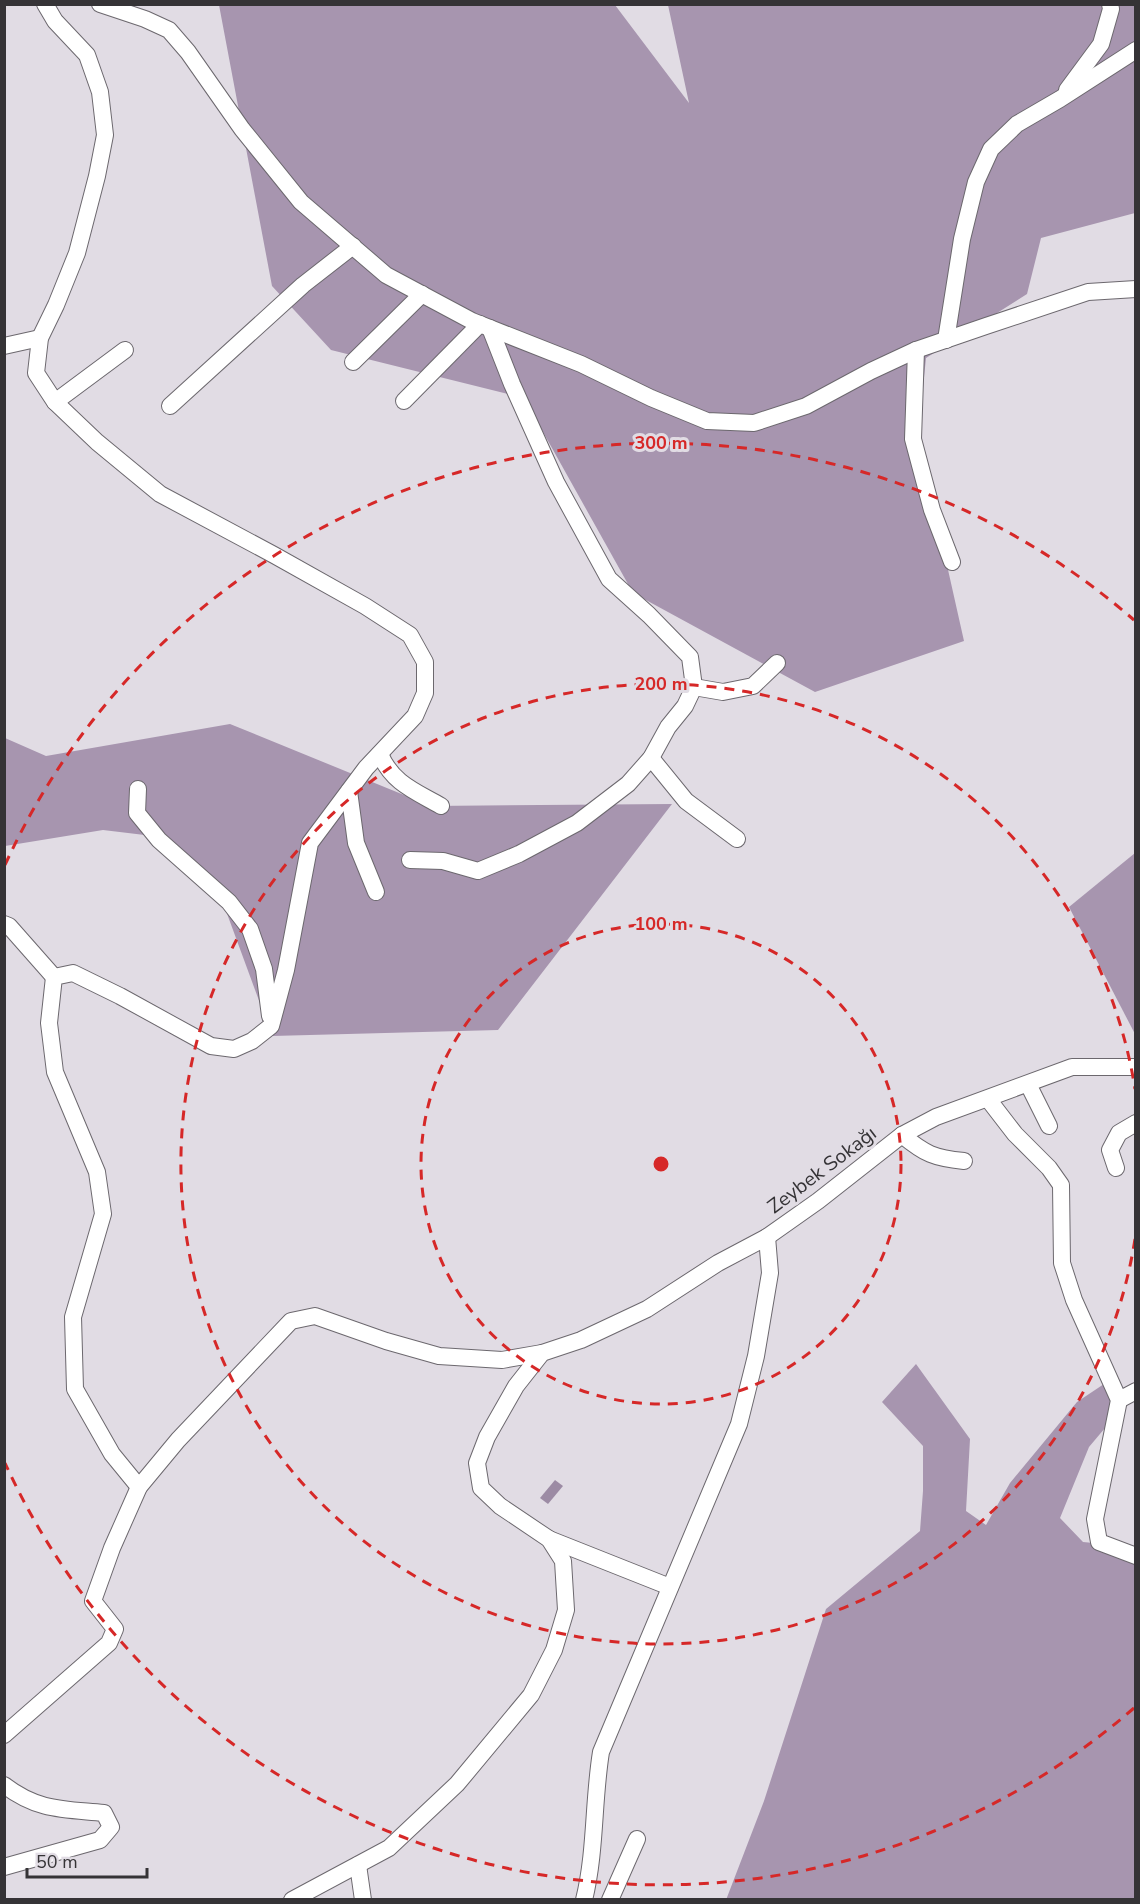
<svg xmlns="http://www.w3.org/2000/svg" width="1140" height="1904" viewBox="0 0 1140 1904" font-family="'Nunito Sans',sans-serif">
<style>
.forest{fill:#a795af}
.water{fill:#9c8ba4}
.lines{fill:none;stroke-linecap:round;stroke-linejoin:round}
.minor-casing{stroke:#6c686e;stroke-width:18}
.minor{stroke:#fff;stroke-width:16}
.ring{fill:none;stroke:#d62828;stroke-width:3;stroke-dasharray:10 8}
.labels{text-anchor:middle;dominant-baseline:central;stroke-width:6;stroke-linejoin:round;paint-order:stroke}
.street-label{font-size:20px;fill:#353336;stroke:#e1dce4}
.centre{fill:#d62828;stroke:#e1dce4;stroke-width:3}
.ring-label{font-size:18px;text-anchor:middle;font-weight:bold;fill:#d62828;stroke:#e1dce4;stroke-width:6;stroke-linejoin:round;paint-order:stroke}
</style>
<rect width="100%" height="100%" fill="#e1dce4"/>
<!-- forest -->
<g class="forest">
<path d="M219,5H615L689,103L668,5H1135V213L1041,238L1027,294L926,358L918,436L964,641L815,692L633,593L524,398L331,350L272,286Z"/>
<path d="M230,724L431,806L672,804L498,1030L272,1036L222,900L153,836L103,830L5,846V738L46,756Z"/>
<path d="M1135,853V1034L1069,907Z"/>
<path d="M916,1364L970,1439L966,1511L986,1525L1010,1483L1077,1402L1104,1384L1121,1409L1089,1447L1060,1518L1083,1542L1135,1547V1899L726,1900L764,1801L826,1609L920,1531L923,1491V1446L882,1402Z"/>
</g>
<!-- water -->
<path class="water" d="M555,1480L563,1486L548,1504L540,1498Z"/>
<g class="lines">
<!-- minor casing -->
<g class="minor-casing">
<g id="minor">
<path d="M45,4L55,21L87,55L100,92L105,135L97,176L77,253L56,305L40,338L36,373L55,402L97,442L160,494L274,555L365,606L410,635L425,662V693L415,716L366,768L310,843L286,970L271,1026L252,1041L234,1049L211,1046L120,996L73,973L54,977L49,1023L55,1072L97,1172L103,1214L73,1317L75,1389L112,1454L139,1487"/>
<path d="M100,4L145,19L169,30L188,52L242,129L301,202L386,275L472,321L581,364L651,398L707,421L754,423L806,406L871,371L916,350L986,326L1088,292L1136,289"/>
<path d="M1067,90L1101,44L1111,9L1110,4"/>
<path d="M946,340L962,239L976,182L991,149L1017,124L1060,99L1136,50"/>
<path d="M4,346L40,338"/>
<path d="M916,350L913,439L932,510L952,562"/>
<path d="M353,362L422,294"/>
<path d="M404,401L480,324"/>
<path d="M55,402L125,350"/>
<path d="M170,406L303,285L353,246"/>
<path d="M694,687L723,692L753,686L777,663"/>
<path d="M380,754C392,783 415,791 441,806"/>
<path d="M651,758L686,801L737,839"/>
<path d="M138,789L137,813L159,840L229,902L250,929L264,969L270,1016"/>
<path d="M349,791L356,843L376,892"/>
<path d="M410,860L443,861L478,871L519,854L577,823L628,784L651,758L668,727L685,706L694,687L690,657L649,615L609,579L556,482L512,384L490,328"/>
<path d="M4,924L9,926L54,977"/>
<path d="M1028,1084L1049,1126"/>
<path d="M988,1099L1015,1134L1049,1168L1061,1185L1062,1263L1074,1300L1119,1400L1095,1519L1099,1542L1136,1556"/>
<path d="M902,1135C925,1154 934,1158 964,1161"/>
<path d="M1116,1168L1110,1150L1119,1133L1136,1123"/>
<path d="M1119,1400L1136,1391"/>
<path d="M549,1539L670,1587"/>
<path d="M4,1735L109,1643L115,1629L93,1601L112,1548L139,1487L178,1440L291,1321L315,1316L386,1341L439,1356L502,1360L542,1353"/>
<path d="M4,1785C38,1811 63,1809 104,1813L111,1827L100,1840L4,1867"/>
<path d="M358,1865L363,1900"/>
<path d="M292,1900L389,1848L457,1784L531,1695L554,1650L566,1610L563,1561L549,1539L500,1506L481,1488L477,1463L487,1437L516,1386L542,1353L581,1340L647,1309L718,1263L767,1237L818,1201L902,1135L936,1117L1072,1067H1136"/>
<path d="M584,1900C596,1851 593,1801 601,1752L739,1424L756,1356L770,1273L767,1237"/>
<path d="M610,1900L637,1839"/>
</g>
</g>
<!-- minor -->
<use href="#minor" class="minor"/>
</g>
<!-- distance rings -->
<g class="ring">
<circle cx="661" cy="1164" r="240"/>
<path d="M1135 1239A480 480 0 1 1 1135 1089"/>
<path d="M1134 1708A721 721 0 0 1 5 1463M5 865A721 721 0 0 1 1134 620"/>
</g>
<g class="labels">
<!-- street labels -->
<g class="street-label">
<text transform="translate(822 1170) rotate(-37)">Zeybek Sokağı</text>
</g>
</g>
<circle cx="661" cy="1164" r="9" class="centre"/>
<g class="ring-label">
<text x="661" y="449">300 m</text>
<text x="661" y="690">200 m</text>
<text x="661" y="930">100 m</text>
</g>
<!-- border -->
<rect width="1140" height="1904" fill="none" stroke="#353336" stroke-width="12"/>
<!-- scale -->
<path d="M27 1868v9h120v-9" fill="none" stroke="#353336" stroke-width="3"/>
<text x="36" y="1868" font-size="18" fill="#353336" stroke="#e1dce4" stroke-width="4.5" paint-order="stroke">50 m</text>
</svg>
